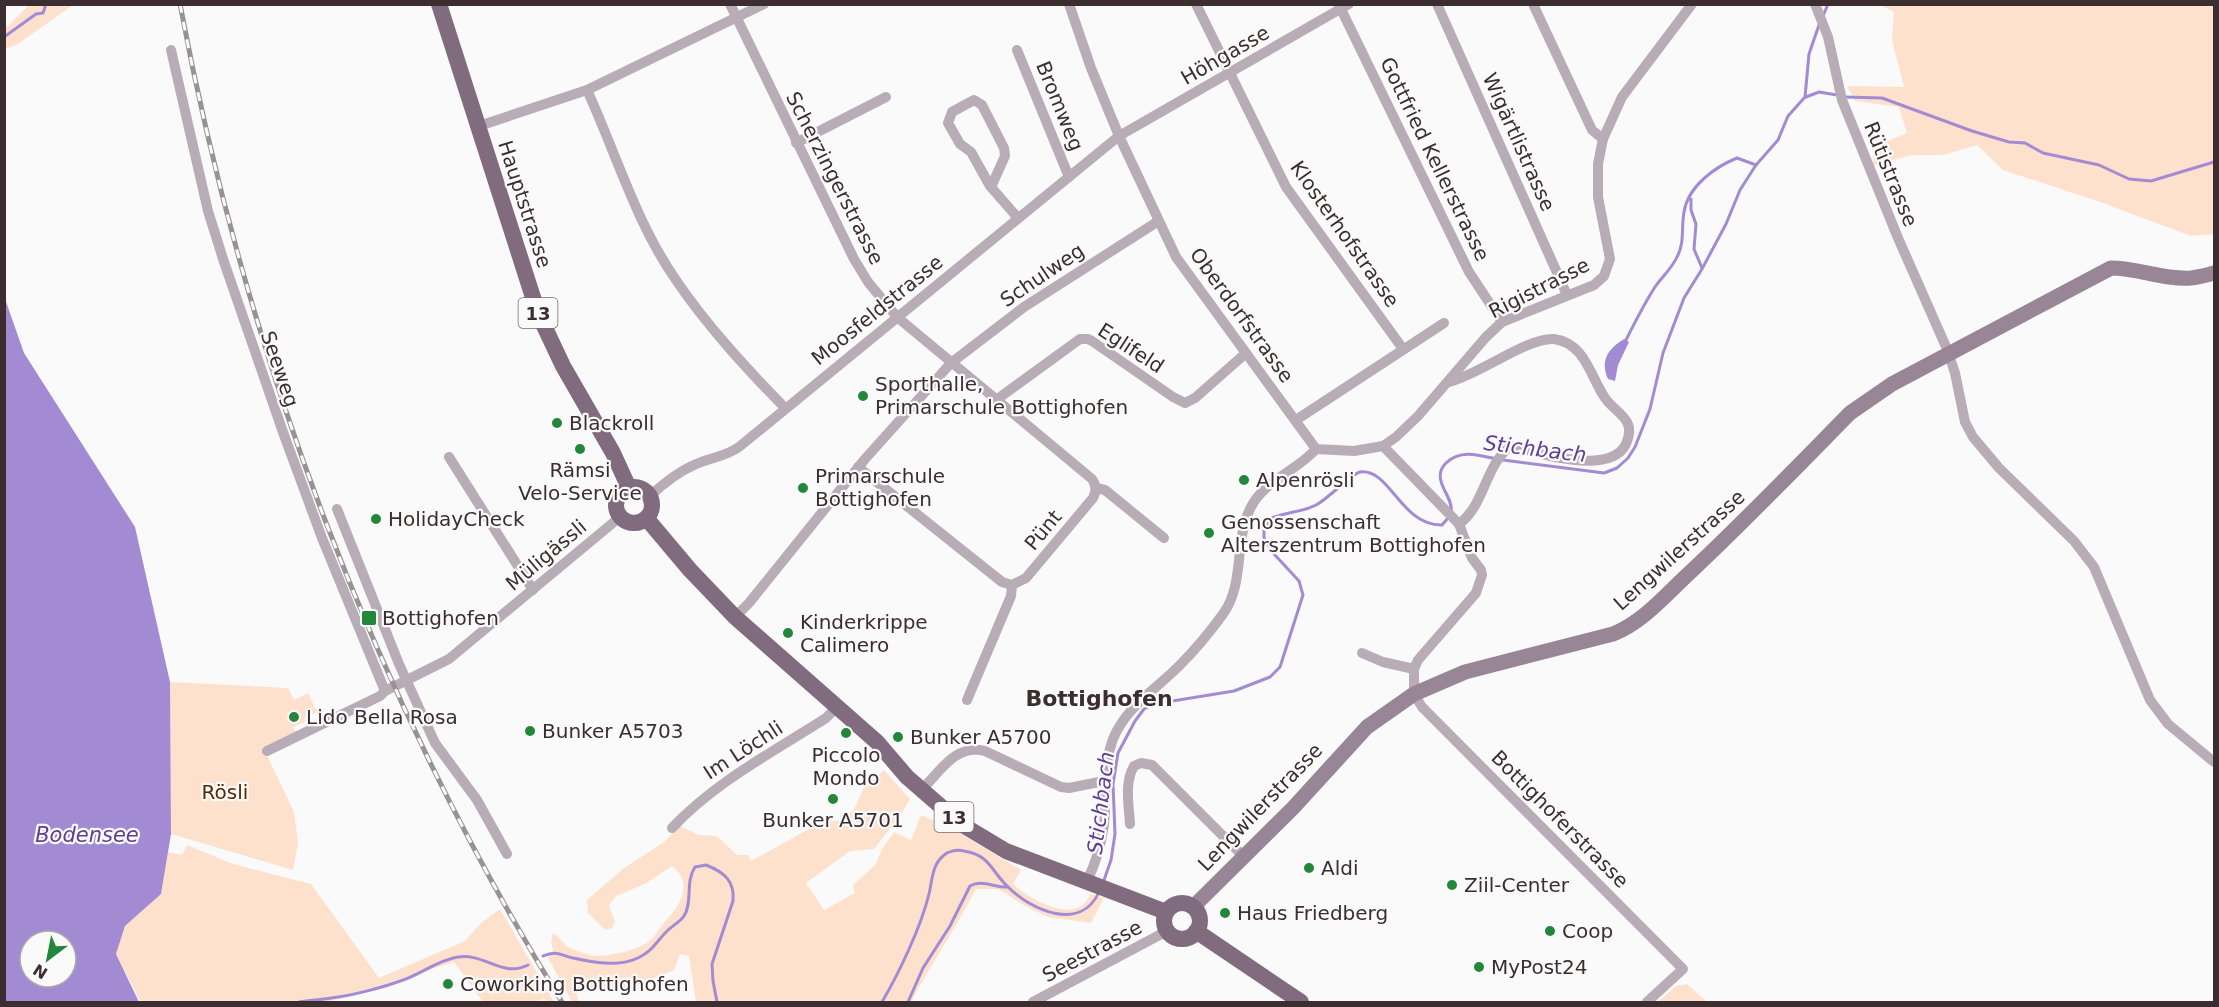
<svg xmlns="http://www.w3.org/2000/svg" width="2219" height="1007" viewBox="0 0 2219 1007" font-family="'DejaVu Sans',sans-serif">
<style>
.green{fill:#fde1cd}
.water{fill:#a38bd4;fill-rule:evenodd}
.lines{fill:none;stroke-linecap:round;stroke-linejoin:round}
.stream{stroke:#a38bd4;stroke-width:3}
.street{stroke:#b8acb7;stroke-width:10}
.secondary{stroke:#988697;stroke-width:15}
.primary{stroke:#816c7f;stroke-width:16}
.rail-casing{stroke:#999294;stroke-width:5}
.rail{stroke:#f9faf9;stroke-width:3;stroke-dasharray:9;stroke-linecap:butt}
.poi-dot{fill:#23873b;stroke:#f9faf9;stroke-width:2}
.labels{text-anchor:middle;dominant-baseline:central;stroke-width:4.5;stroke-linejoin:round;paint-order:stroke}
.shield{fill:#f9faf9;stroke:#756a6d;stroke-width:1.5}
.shield-label{font-size:18px;font-weight:bold;fill:#3c2d31}
.street-label{font-size:20px;fill:#3c2d31;stroke:#f9faf9}
.poi-label{font-size:20px;fill:#3c2d31;stroke:#f9faf9;text-anchor:start}
.park-label{font-size:20px;fill:#552900;stroke:#f9faf9}
.water-label{font-size:21px;font-style:italic;fill:#613e96;stroke:#f9faf9}
.quarter-label{font-size:22px;font-weight:bold;fill:#3c2d31;stroke:#f9faf9}
</style>
<rect width="100%" height="100%" fill="#f9faf9"/>
<!-- green -->
<g class="green">
<path d="M29,5H78L70,7L18,44L5,49V26H8Z"/>
<path d="M1880,5H2214V234L2191,236L2103,203L2003,170L1977,145L1943,155H1913L1873,165L1875,146L1907,133L1899,107L1855,101L1847,86L1904,87L1892,40L1894,12Z"/>
<path d="M170,682L288,688L294,700L308,693L317,712L304,719L305,722L293,727L296,733L264,749L294,812L298,843L293,870L171,834Z"/>
<path d="M884,770L910,799L900,816L874,849L850,851L806,883L824,910L855,893L853,885L876,864L882,849L894,832L911,840L921,815L951,828L1021,870L1013,884C1031,900 1078,927 1090,894L1104,898L1091,923L1048,917L1025,906L998,889H976C956,928 931,964 911,1002H696L689,956L680,954L674,970L636,986L604,990L586,989L577,993L578,1002H572L548,958L553,950L551,942L553,933C560,937 564,945 570,948C577,951 590,956 597,956C612,955 634,951 647,943C653,939 658,931 662,925C678,908 696,885 672,866L645,884L616,896L609,905L615,922L612,928L605,930L588,913L587,900L624,868L664,842L680,826L699,835L717,836L737,855H748L751,861L820,823L843,820L854,809L864,788Z"/>
<path d="M187,845L233,864L311,884L379,978L465,941L481,923L500,909L554,1002H547L544,999L531,1002H483L454,962L327,1002H141L116,954L125,926L161,894L168,852L182,855Z"/>
<path d="M1687,984L1707,1002H1658L1676,986Z"/>
</g>
<!-- water -->
<g class="water">
<path d="M4,296L24,353L135,527L170,682L171,834L161,894L125,926L116,954L139,1002H5ZM30,941H66V977H30Z"/>
<path d="M1624,339L1629,342L1618,365L1615,381L1608,379C1600,360 1608,349 1624,339Z"/>
</g>
<g class="lines">
<!-- stream -->
<g class="stream">
<path d="M1823,16L1828,4"/>
<path d="M4,37L36,14L43,13L46,4"/>
<path d="M1806,97L1819,92L1837,95"/>
<path d="M1844,97L1882,98L1972,131L2009,142L2025,143L2043,153L2099,165L2129,179L2151,181L2214,162"/>
<path d="M1691,199V210L1696,224L1694,249L1702,268"/>
<path d="M1626,340C1635,322 1644,304 1655,287C1662,277 1672,268 1677,257C1685,242 1681,228 1684,212C1688,186 1715,167 1737,158L1756,165"/>
<path d="M1503,460L1604,473L1617,468L1628,458L1635,447L1650,409L1663,353L1684,298L1702,269L1726,224L1740,190L1756,165L1778,140L1788,116L1805,97L1809,54L1819,25"/>
<path d="M1451,512C1453,501 1443,491 1441,481C1439,474 1441,468 1446,463C1460,449 1479,455 1496,459"/>
<path d="M1103,883L1111,860L1115,834L1113,784L1118,753L1135,721L1144,709L1154,704L1234,691L1270,677L1280,667L1303,595L1299,581L1274,554L1264,538V530L1272,518C1286,512 1303,512 1316,505C1328,499 1351,474 1360,472C1390,468 1401,526 1442,525L1448,518"/>
<path d="M543,956C558,950 559,955 573,958C600,964 630,969 651,949C657,943 661,937 667,931C672,926 680,922 684,916C693,902 685,882 695,867L706,865C724,872 735,881 733,901L712,964L713,981L717,1002"/>
<path d="M299,1002C310,1000 320,1000 331,998C351,996 384,987 403,980C421,974 438,960 458,957C485,953 502,978 528,965"/>
<path d="M882,1002C899,973 921,927 929,894C932,882 932,865 943,856C948,851 957,849 964,851C990,855 991,871 1008,887C1032,911 1081,932 1099,892"/>
<path d="M908,1002L923,968L950,926L970,886C982,879 995,888 1008,887"/>
</g>
<!-- street -->
<g class="street">
<path d="M730,4L854,259L868,282L897,317L1092,479C1096,485 1097,491 1093,498L1026,578L1012,585L1002,582L858,467"/>
<path d="M1069,4L1091,68L1119,136L1176,257L1316,449L1354,451L1383,446L1396,437L1418,416L1486,337L1502,322L1594,285L1604,276L1610,259L1598,197V164L1603,139L1622,97L1692,4"/>
<path d="M1196,4L1286,187L1403,349"/>
<path d="M1437,4L1567,295"/>
<path d="M1533,4L1592,130L1603,139"/>
<path d="M1815,4L1828,37L1842,100L1898,238L1947,349L1955,373L1965,422L1973,437L1999,468L2074,541L2094,567L2150,700L2168,724L2214,762"/>
<path d="M1339,5L1469,272L1502,322"/>
<path d="M171,50L208,211L224,262L284,435L322,538L385,691"/>
<path d="M1017,50L1069,177"/>
<path d="M587,90C616,153 636,223 676,280C707,326 747,369 785,408"/>
<path d="M479,126L587,90L764,4"/>
<path d="M796,143L886,97"/>
<path d="M991,187L1005,156L1004,148L982,105L974,100L952,112L948,123L960,144L971,152L990,186L1018,218"/>
<path d="M1449,382C1479,375 1528,337 1554,339C1585,343 1590,376 1605,398C1611,407 1622,413 1627,422C1631,429 1629,437 1626,444C1611,475 1541,455 1515,446L1510,447C1485,465 1485,505 1459,524"/>
<path d="M996,400L1080,339H1088L1092,341L1173,397L1185,403L1195,398L1246,353"/>
<path d="M1296,420L1444,323"/>
<path d="M1383,446L1459,524L1472,558L1481,570L1482,575L1476,593L1418,660L1414,669V694L1422,707L1683,969L1647,1002"/>
<path d="M449,457L533,590"/>
<path d="M1096,488L1105,490L1164,538"/>
<path d="M650,496C663,484 678,472 694,465C709,458 725,457 739,447L1119,136L1349,4"/>
<path d="M337,509L399,664L435,743L477,800L507,854"/>
<path d="M735,617L749,603L865,459L951,363L1024,307L1157,222"/>
<path d="M1362,653L1383,662L1414,669"/>
<path d="M967,700L1011,596L1012,585"/>
<path d="M267,751L380,696L385,691L449,659L620,517"/>
<path d="M927,784C943,767 958,744 985,751L1061,787L1069,788L1104,781"/>
<path d="M1130,824C1129,805 1124,783 1134,766L1141,763L1152,765L1244,857"/>
<path d="M672,828C715,782 773,752 826,718L837,707"/>
<path d="M1087,881C1096,863 1101,845 1104,825C1107,796 1102,768 1113,739C1126,707 1155,690 1179,666C1195,650 1210,632 1223,614C1245,584 1234,542 1250,509C1263,481 1297,471 1316,449"/>
<path d="M1033,1002L1167,931"/>
</g>
<!-- secondary -->
<path class="secondary" d="M1193,907L1293,808L1367,727L1414,694L1465,672L1613,634C1641,623 1663,598 1684,578C1741,525 1795,469 1850,413L1892,384L2111,268C2138,268 2164,280 2191,278C2199,277 2207,275 2214,273"/>
<!-- primary -->
<g class="primary">
<path d="M439,4L538,313L563,366L613,453L629,488"/>
<circle cx="634" cy="505" r="18"/>
<path d="M647,519L690,570L735,617L877,742L907,777L961,824L1006,851L1166,912"/>
<circle cx="1182" cy="921" r="18"/>
<path d="M1196,931L1301,1002"/>
</g>
<!-- rail casing -->
<g class="rail-casing">
<path id="rail" d="M180,4C246,356 374,697 562,1002"/>
</g>
<!-- rail -->
<use href="#rail" class="rail"/>
</g>
<!-- markers -->
<g class="poi-dot">
<circle cx="863" cy="396" r="6"/>
<circle cx="557" cy="423" r="6"/>
<circle cx="580" cy="449" r="6"/>
<circle cx="1244" cy="480" r="6"/>
<circle cx="803" cy="488" r="6"/>
<circle cx="376" cy="519" r="6"/>
<circle cx="1209" cy="533" r="6"/>
<rect x="361" y="610" width="16" height="16" rx="3"/>
<circle cx="788" cy="633" r="6"/>
<circle cx="294" cy="717" r="6"/>
<circle cx="530" cy="731" r="6"/>
<circle cx="846" cy="733" r="6"/>
<circle cx="898" cy="737" r="6"/>
<circle cx="833" cy="799" r="6"/>
<circle cx="1309" cy="868" r="6"/>
<circle cx="1452" cy="885" r="6"/>
<circle cx="1225" cy="913" r="6"/>
<circle cx="1550" cy="931" r="6"/>
<circle cx="1479" cy="967" r="6"/>
<circle cx="448" cy="984" r="6"/>
</g>
<g class="labels">
<!-- shield labels -->
<g class="shield">
<rect x="518.5" y="298" width="39" height="30" rx="4.5"/>
<rect x="934.5" y="802" width="39" height="30" rx="4.5"/>
</g>
<g class="shield-label">
<text x="538" y="313">13</text>
<text x="954" y="817">13</text>
</g>
<!-- street labels -->
<g class="street-label">
<text transform="translate(1225 55) rotate(-30)">Höhgasse</text>
<text transform="translate(1060 106) rotate(68)">Bromweg</text>
<text transform="translate(1519 142) rotate(66)">Wigärtlistrasse</text>
<text transform="translate(1435 159) rotate(64)">Gottfried Kellerstrasse</text>
<text transform="translate(1891 174) rotate(68)">Rütistrasse</text>
<text transform="translate(835 178) rotate(63)">Scherzingerstrasse</text>
<text transform="translate(525 204) rotate(72)">Hauptstrasse</text>
<text transform="translate(1345 234) rotate(55)">Klosterhofstrasse</text>
<text transform="translate(1042 275) rotate(-34)">Schulweg</text>
<text transform="translate(1539 288) rotate(-27)">Rigistrasse</text>
<text transform="translate(877 310) rotate(-39)">Moosfeldstrasse</text>
<text transform="translate(1242 315) rotate(54)">Oberdorfstrasse</text>
<text transform="translate(1131 348) rotate(33)">Eglifeld</text>
<text transform="translate(280 369) rotate(71)">Seeweg</text>
<text transform="translate(1043 530) rotate(-50)">Pünt</text>
<text transform="translate(1679 550) rotate(-42)">Lengwilerstrasse</text>
<text transform="translate(546 555) rotate(-40)">Müligässli</text>
<text transform="translate(743 750) rotate(-33)">Im Löchli</text>
<text transform="translate(1260 807) rotate(-46)">Lengwilerstrasse</text>
<text transform="translate(1560 819) rotate(45)">Bottighoferstrasse</text>
<text transform="translate(1092 951) rotate(-28)">Seestrasse</text>
</g>
<!-- poi labels -->
<g class="poi-label">
<text x="875" y="384">Sporthalle,<tspan x="875" dy="23">Primarschule Bottighofen</tspan></text>
<text x="569" y="423">Blackroll</text>
<text x="580" y="470" text-anchor="middle">Rämsi<tspan x="580" dy="23">Velo-Service</tspan></text>
<text x="815" y="476">Primarschule<tspan x="815" dy="23">Bottighofen</tspan></text>
<text x="1256" y="480">Alpenrösli</text>
<text x="388" y="519">HolidayCheck</text>
<text x="1221" y="522">Genossenschaft<tspan x="1221" dy="23">Alterszentrum Bottighofen</tspan></text>
<text x="382" y="618">Bottighofen</text>
<text x="800" y="622">Kinderkrippe<tspan x="800" dy="23">Calimero</tspan></text>
<text x="306" y="717">Lido Bella Rosa</text>
<text x="542" y="731">Bunker A5703</text>
<text x="910" y="737">Bunker A5700</text>
<text x="846" y="755" text-anchor="middle">Piccolo<tspan x="846" dy="23">Mondo</tspan></text>
<text x="833" y="820" text-anchor="middle">Bunker A5701</text>
<text x="1321" y="868">Aldi</text>
<text x="1464" y="885">Ziil-Center</text>
<text x="1237" y="913">Haus Friedberg</text>
<text x="1562" y="931">Coop</text>
<text x="1491" y="967">MyPost24</text>
<text x="460" y="984">Coworking Bottighofen</text>
</g>
<!-- park labels -->
<g class="park-label">
<text x="225" y="792">Rösli</text>
</g>
<!-- water labels -->
<g class="water-label">
<text transform="translate(1535 449) rotate(7)">Stichbach</text>
<text transform="translate(1101 803) rotate(-83)">Stichbach</text>
<text x="87" y="835">Bodensee</text>
</g>
<!-- quarter labels -->
<g class="quarter-label">
<text x="1099" y="698">Bottighofen</text>
</g>
</g>
<!-- border -->
<rect width="2219" height="1007" fill="none" stroke="#3c2d31" stroke-width="12"/>
<!-- north arrow -->
<g transform="translate(48 959) rotate(212)"><circle r="28" fill="#f9faf9" stroke="#ada8a9" stroke-width="1.5"/>
<path d="M0-4.5L10 22L0 15L-10 22Z" fill="#23873b"/>
<text y="-9" font-size="16" font-weight="bold" text-anchor="middle" fill="#3c2d31">N</text>
</g>
</svg>
